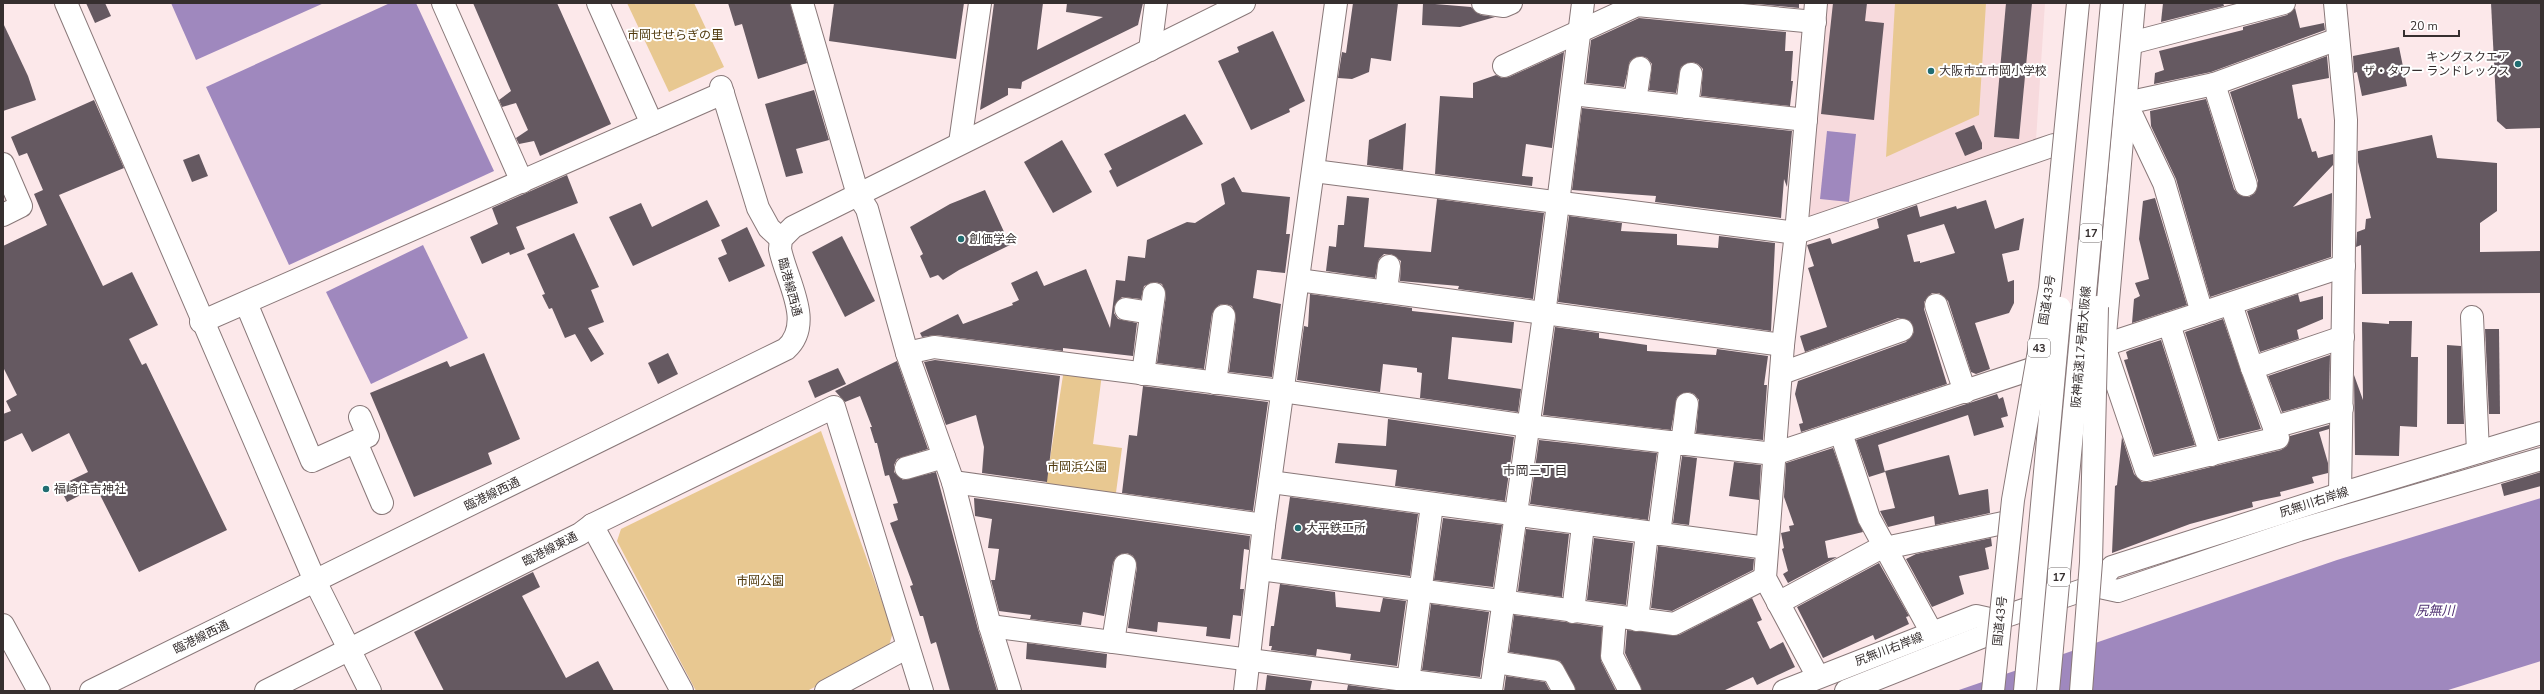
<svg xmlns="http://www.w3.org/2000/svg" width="2544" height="694" viewBox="0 0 2544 694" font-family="'Nunito Sans','Noto Sans JP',sans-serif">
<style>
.built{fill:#f7dadd}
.green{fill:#e8c891}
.water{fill:#9f88be}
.building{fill:#655961;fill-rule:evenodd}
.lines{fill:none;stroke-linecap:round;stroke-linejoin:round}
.minor-casing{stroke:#897879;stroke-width:24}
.highway-casing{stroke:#897879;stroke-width:24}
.minor{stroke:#fff;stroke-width:22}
.highway{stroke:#fff;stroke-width:22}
.highway-bridge-casing{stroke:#897879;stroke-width:24;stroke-linecap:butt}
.highway-bridge{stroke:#fff;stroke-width:22}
.poi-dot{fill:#216d71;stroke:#fff;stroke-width:1.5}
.labels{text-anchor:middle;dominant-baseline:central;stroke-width:4;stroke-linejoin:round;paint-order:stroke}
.shield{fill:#fff;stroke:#726d6d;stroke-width:1}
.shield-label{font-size:11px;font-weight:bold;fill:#362f2f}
.park-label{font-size:12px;fill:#4f380b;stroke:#fff}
.poi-label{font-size:12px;fill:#362f2f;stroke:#fff;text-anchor:start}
.street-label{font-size:12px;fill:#362f2f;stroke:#fff}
.neighbourhood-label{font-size:13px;fill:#362f2f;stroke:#fff}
.water-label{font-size:13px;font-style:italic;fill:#4f3072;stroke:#fff}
</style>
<rect width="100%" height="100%" fill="#fce8ea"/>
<!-- built -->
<path class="built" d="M1827,3H2045L2036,140L1809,217Z"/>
<!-- green -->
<g class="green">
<path d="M627,3H694L724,67L669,92Z"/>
<path d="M1895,3H1986L1979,115L1886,157Z"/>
<path d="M1064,369L1102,374L1093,444L1122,448L1115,500L1045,491Z"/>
<path d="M821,431L893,632L888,649L807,691H696L617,541L621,529Z"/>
</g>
<!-- water -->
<g class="water">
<path d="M171,3H324L196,60Z"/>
<path d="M390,3H416L494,171L289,265L206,87Z"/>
<path d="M1827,131L1856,134L1849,202L1820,199Z"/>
<path d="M423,245L468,338L371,384L326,292Z"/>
<path d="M2541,498V661L2445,691H1956L2337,560Z"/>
</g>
<!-- building -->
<g class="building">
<path d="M86,3H105L111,16L95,23Z"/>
<path d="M473,3H557L611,124L540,156L534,141L519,144L516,138L528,130L516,103L502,107L499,100L511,91Z"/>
<path d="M728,3H790L807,63L758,79L742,24L735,26Z"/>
<path d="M834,3H964L956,59L829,41Z"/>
<path d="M994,3H1043L1037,50L1103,17L1066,12L1067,3H1143L1138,25L1022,82L1021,89L1008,88V95L980,110Z"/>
<path d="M1353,3H1398L1391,61L1371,58L1369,72L1352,79L1338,78L1342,52L1346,53Z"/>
<path d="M1423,3L1471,7L1481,15L1495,17L1460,27L1422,25Z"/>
<path d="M1748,3H1799V8Z"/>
<path d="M1833,3H1867L1865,21L1884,23L1874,120L1821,114Z"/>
<path d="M2006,3H2032L2019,139L1994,137Z"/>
<path d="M2163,3H2223L2224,6L2161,22Z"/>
<path d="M2491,3H2541V128L2506,129L2497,121Z"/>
<path d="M2295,8L2300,28L2324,23L2325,30L2211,72L2154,84L2155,73L2164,70L2159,51L2243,30V27L2287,15Z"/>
<path d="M1639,18L1786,32L1785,51H1793L1791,81H1793L1790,106L1701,96L1703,69L1698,64L1692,62L1681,67L1676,93L1649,90L1652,64L1647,58L1641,56L1630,61L1624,87L1586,83L1591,40Z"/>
<path d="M3,23L28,76L36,100L3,111Z"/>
<path d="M1273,31L1305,101L1289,109L1290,112L1251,130L1218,61L1239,52L1237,47Z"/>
<path d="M2399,47L2407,86L2362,96L2357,72L2354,73L2353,56Z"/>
<path d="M1564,52L1552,148L1526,144L1522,176L1533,177L1532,186L1435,174L1440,96L1473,98V83L1496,75L1502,78L1509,77Z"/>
<path d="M2327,56L2329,78L2292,85L2298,119L2301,118L2312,152L2316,151L2318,158L2333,154V165L2293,207L2332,193L2331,257L2210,297L2176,179L2151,126L2150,111L2206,99L2234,189L2238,194L2249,197L2255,193L2258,181L2230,92Z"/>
<path d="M814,90L829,140L796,149L803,173L786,177L765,104Z"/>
<path d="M94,100L124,168L59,195L103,286L132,272L158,325L129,339L142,365L146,363L227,530L139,572L96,487L67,502L59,486L88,472L69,433L32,452L22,433L3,442V414L11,411L6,401L17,395L3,367V246L47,225L34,194L43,190L27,153L19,156L11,137Z"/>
<path d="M1582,108L1792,131L1787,187L1784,179L1781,218L1655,202L1656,196L1572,190Z"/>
<path d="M1185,114L1203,144L1117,187L1109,171L1112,169L1104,154Z"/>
<path d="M1406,123L1403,170L1367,165L1369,140Z"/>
<path d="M1974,125L1982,143V149L1965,156L1955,133Z"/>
<path d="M2432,135L2437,158L2497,163V211L2480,223V252L2541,251V293L2362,294L2361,245L2356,247L2357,232L2365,229L2366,219L2371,218L2358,162V151Z"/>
<path d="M1062,140L1092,192L1053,213L1024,162Z"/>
<path d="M199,154L208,176L192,182L183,160Z"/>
<path d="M567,175L578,203L516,227L525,249L510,255L509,252L482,264L470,237L498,224L492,208Z"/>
<path d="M1234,177L1242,192L1290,197L1286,234H1290L1285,273L1257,270L1253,298L1281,304L1272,377L1229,372L1236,317L1232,306L1225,304L1219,305L1212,314L1204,369L1157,363L1166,295L1162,284L1155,282L1144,286L1141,299L1122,297L1114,307V313L1118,319L1137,323L1133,356L1063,348V351L936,335L922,337L920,333L958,314L963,324L1013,305L1012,303L1019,300L1011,283L1037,271L1044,286L1086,269L1110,328L1116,280L1125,281L1128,256L1145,258L1147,240L1187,222L1195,223L1225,204L1221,184Z"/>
<path d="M985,190L1010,245L959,270L943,280L938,275L930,278L920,256L923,254L910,227L950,204Z"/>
<path d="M1347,196L1369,198L1364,247L1431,252L1437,199L1544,213L1533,299L1458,289L1459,286L1400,281L1401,261L1391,254H1384L1379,259L1375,278L1326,271L1329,246L1336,247L1338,225H1344Z"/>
<path d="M2155,198L2187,305L2132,323L2134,299L2140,296L2135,283L2149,279L2139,239L2143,201Z"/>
<path d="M707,200L720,226L633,266L609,217L641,203L652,227Z"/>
<path d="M1986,200L1995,229L2024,218L2019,250L2002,254L2008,282L2014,280V303L2009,313L1975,323L1990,369L1976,374L1971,372L1948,301L1939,293H1932L1924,302V309L1947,384L1801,432L1799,424L1803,423L1795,394L1798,381L1906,342L1914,332L1910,321L1898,318L1805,352L1800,336L1827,327L1808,268L1814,266L1807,245L1830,238L1832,244L1879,228L1877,219L1917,205L1920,217L1956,206L1957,209ZM1944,224L1955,253L1920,263V261L1914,262L1907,235Z"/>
<path d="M1569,216L1622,223L1621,231L1677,234V245L1718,248L1719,236L1775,243L1771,331L1558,302Z"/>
<path d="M747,227L765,266L729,282L718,258L727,254L721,240Z"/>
<path d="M574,233L599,287L591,290L604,322L588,328L604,354L591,362L575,334L565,338L552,308L549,309L542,295L545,294L527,254Z"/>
<path d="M842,236L875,301L845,317L812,252Z"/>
<path d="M1310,294L1412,308V311L1514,322L1512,343L1452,337L1448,379L1521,389L1518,412L1420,398L1422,373L1417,372V368L1383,364L1380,392L1297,380L1304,326L1308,327Z"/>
<path d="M2298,294L2300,302L2323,296V319L2297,330L2299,339L2260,352L2247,311Z"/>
<path d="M2223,319L2261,429L2219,439L2185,332Z"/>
<path d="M2389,321H2412L2411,357H2418L2417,427L2400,426L2399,456L2355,455L2354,375L2363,400L2362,322L2389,324Z"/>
<path d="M1555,327L1599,333V338L1647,345V351L1716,355L1717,349L1768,356L1764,385H1767L1763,440L1696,433L1699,400L1694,394L1688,392L1677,397L1671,430L1543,415Z"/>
<path d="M2485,329H2499L2500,414H2489Z"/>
<path d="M2161,340L2195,445L2154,455L2124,360L2128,359L2126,352L2130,350Z"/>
<path d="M2447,345L2461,346L2464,424H2447Z"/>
<path d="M484,353L520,439L488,453L492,464L414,497L370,393L447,361L450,367Z"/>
<path d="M668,353L678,374L658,384L648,363Z"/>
<path d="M2330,355L2329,399L2282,412L2268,376Z"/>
<path d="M935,360L1060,376L1047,482L982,473L984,447L976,415L946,425L924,362Z"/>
<path d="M897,361L928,449L897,459L894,465V472L903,480L936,472L978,629L997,691H950L936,642L931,644L923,616H920L910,586L913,585L890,523L898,520L893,504L898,503L889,475L885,476L877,443H875L870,427H872L860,396L845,402L835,391Z"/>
<path d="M838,368L846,384L815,398L808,381Z"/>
<path d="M1143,386L1268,402L1253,511L1122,493L1129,435L1137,436Z"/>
<path d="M1997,394L1999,399L2003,397L2008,416L2001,418L2004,427L1974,436L1968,415L1878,445L1885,472L1869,477L1856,440Z"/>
<path d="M1388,419L1514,437L1505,501L1395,486L1397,470L1335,463L1338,443L1386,446Z"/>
<path d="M2329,425V429L2319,432L2328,463V473L2312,477L2314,483L2280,492L2281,496L2252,502L2253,507L2190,524L2112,553L2115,486L2117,485L2122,437L2134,474L2142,482H2149L2281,450L2287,446L2290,436Z"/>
<path d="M1539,440L1657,453L1648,520L1530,504Z"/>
<path d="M1833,448L1863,532L1825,541L1828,558L1837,557L1788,583L1783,574L1788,571L1782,549L1784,548L1781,533L1790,531L1789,526L1794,525L1784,497L1786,463Z"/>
<path d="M1949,455L1959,495L1988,489L1990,513L1935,525L1934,516L1888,527L1880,511L1895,508L1885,471Z"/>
<path d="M1682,456L1697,458L1689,525L1673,523Z"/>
<path d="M1734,462L1761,465L1759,500L1729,496Z"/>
<path d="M2541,472V486L2504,496L2501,484Z"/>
<path d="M1290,497L1418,514L1410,576L1281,559Z"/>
<path d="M974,498L1250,536L1249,550L1244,549L1240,589H1244L1241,616L1233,615L1230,639L1206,636L1207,627L1158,622L1157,632L1128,628L1137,567L1133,556L1127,553L1116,557L1113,563L1104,616L1083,612L1081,625L1030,619L1031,615L999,611L991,580H995L999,549L988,548L992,519L975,516Z"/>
<path d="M1443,518L1502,525L1493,587L1434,580Z"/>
<path d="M1526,529L1569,534L1562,597L1518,591Z"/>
<path d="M1594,538L1633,543L1626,605L1587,600Z"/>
<path d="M1991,538L1992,546L1985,548L1989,569L1959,576L1964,594L1932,607L1906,559L1916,554Z"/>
<path d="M1658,546L1754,559L1753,570L1672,611L1651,608Z"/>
<path d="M1879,563L1909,616L1906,617L1909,624L1875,640L1873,635L1823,658L1797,607Z"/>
<path d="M533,572L540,587L522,596L566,678L598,661L614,691H444L414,632Z"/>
<path d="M1280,584L1335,592L1336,607L1380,612L1383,598L1406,601L1397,666L1350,660L1351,654L1317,649L1316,656L1271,650L1272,646H1269L1271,626H1274Z"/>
<path d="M1752,598L1762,620L1757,622L1770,649L1783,642L1795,667L1757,685L1753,677L1723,691H1642L1625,653L1627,630L1679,635Z"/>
<path d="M1431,604L1489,612L1480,677L1422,670Z"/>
<path d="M1514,615L1602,627L1601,661L1616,691H1576L1560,661L1509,652Z"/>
<path d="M1027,643L1107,654L1106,668L1026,659Z"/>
<path d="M1267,675L1312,681L1310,691H1265Z"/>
<path d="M1506,676L1545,682L1550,691H1504Z"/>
<path d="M1348,685L1392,691H1355L1347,690Z"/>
</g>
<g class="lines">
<!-- minor casing -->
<g class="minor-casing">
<g id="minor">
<path d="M66,3L315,581L370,691"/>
<path d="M443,3L522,182"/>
<path d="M598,3L652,124"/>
<path d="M802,3L858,195L867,209L907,353L953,482L990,626L1010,691"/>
<path d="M1483,3L1504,6L1511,3"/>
<path d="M1816,3L1796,233L1783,345L1765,578L1818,677"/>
<path d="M2335,3L2346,120L2340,494"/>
<path d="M2131,43L2284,3"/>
<path d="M1150,50L1156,3"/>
<path d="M1504,66L1637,5L1815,22"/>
<path d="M2214,84L2246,185"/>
<path d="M721,87L758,208L769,228L781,239"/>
<path d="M1572,94L1806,120"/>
<path d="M1635,101L1640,68"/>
<path d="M1687,107L1691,74"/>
<path d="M960,143L980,3"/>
<path d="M3,164L21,206L3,215"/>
<path d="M1314,171L1796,233L2054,145"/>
<path d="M1298,280L1783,345"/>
<path d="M1386,292L1389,266"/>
<path d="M246,303L312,461L368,436L360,417"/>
<path d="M1936,305L1965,392"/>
<path d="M1126,309L1151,313"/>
<path d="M2202,313L2164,183L2126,103L2214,84L2338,39"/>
<path d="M2472,317L2478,452"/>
<path d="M201,322L723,93"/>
<path d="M2169,324L2211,455"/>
<path d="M2104,346L2146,470L2278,438L2252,368L2231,304"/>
<path d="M907,353L934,347L1282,391L1529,426L1774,454L2344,266"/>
<path d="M2252,368L2343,337"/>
<path d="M1782,373L1902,330"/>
<path d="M1143,374L1154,294"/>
<path d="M1215,383L1224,316"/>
<path d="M2274,427L2342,408"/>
<path d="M1841,433L1869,518L1932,633"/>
<path d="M356,442L382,503"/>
<path d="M1682,444L1687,404"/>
<path d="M906,468L944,457"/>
<path d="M953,482L1264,525"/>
<path d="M1270,482L1767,548"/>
<path d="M592,525L682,691"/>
<path d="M1659,534L1671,442"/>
<path d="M1259,569L1674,624L1765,578"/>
<path d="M2095,586L2112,567L2340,494L2541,433"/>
<path d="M1778,603L1884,546L1890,547L2003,523"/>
<path d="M1573,612L1583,525"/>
<path d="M1615,617L1612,656L1630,691"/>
<path d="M1637,620L1647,533"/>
<path d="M3,625L39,691"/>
<path d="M990,626L1489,691"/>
<path d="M1113,642L1125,565"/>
<path d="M1495,662L1553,671L1564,691"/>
<path d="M1408,681L1432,505"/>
<path d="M91,691L786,349C815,323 786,280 780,249L781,239L793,227L1244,3"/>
<path d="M266,691L580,534L592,525L834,407L922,691"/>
<path d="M826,691L908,647"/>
<path d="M1245,691L1264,525L1336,3"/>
<path d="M1491,691L1544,315L1583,3"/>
<path d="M1784,691L1976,616L1994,620"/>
<path d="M1846,691L1984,636L1994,620L2095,586L2118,591L2299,530L2541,459"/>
</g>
</g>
<!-- highway casing -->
<g class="highway-casing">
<path id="highway" d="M2105,335L2134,3"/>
</g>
<!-- minor -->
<use href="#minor" class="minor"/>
<!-- highway -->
<use href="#highway" class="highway"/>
<!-- highway-bridge casing -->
<g class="highway-bridge-casing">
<g id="highway-bridge">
<path d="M1993,691L2013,500L2050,288L2078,3"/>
<path d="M2025,691L2060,308"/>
<path d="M2048,691L2112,3"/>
<path d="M2081,691L2091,562L2097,307"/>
</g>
</g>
<!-- highway-bridge -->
<use href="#highway-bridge" class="highway-bridge"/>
</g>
<!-- markers -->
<g class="poi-dot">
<circle cx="2518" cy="64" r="4"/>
<circle cx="1931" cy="71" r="4"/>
<circle cx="961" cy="239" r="4"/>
<circle cx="46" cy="489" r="4"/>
<circle cx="1298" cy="528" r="4"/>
</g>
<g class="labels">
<!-- shield labels -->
<g class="shield">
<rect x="2080" y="224" width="22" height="18" rx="3"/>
<rect x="2028" y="339" width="22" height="18" rx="3"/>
<rect x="2048" y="568" width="22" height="18" rx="3"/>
</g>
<g class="shield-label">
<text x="2091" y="233">17</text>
<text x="2039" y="348">43</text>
<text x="2059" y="577">17</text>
</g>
<!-- park labels -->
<g class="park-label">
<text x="675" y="35">市岡せせらぎの里</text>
<text x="1077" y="467">市岡浜公園</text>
<text x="760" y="581">市岡公園</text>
</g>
<!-- poi labels -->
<g class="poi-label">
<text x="2510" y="57" text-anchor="end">キングスクエア<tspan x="2510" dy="14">ザ・タワー ランドレックス</tspan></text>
<text x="1939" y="71">大阪市立市岡小学校</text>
<text x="969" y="239">創価学会</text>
<text x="54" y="489">福崎住吉神社</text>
<text x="1306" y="528">大平鉄工所</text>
</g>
<!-- street labels -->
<g class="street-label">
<text transform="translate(790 287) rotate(75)">臨港線西通</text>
<text transform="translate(2047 300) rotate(-81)">国道43号</text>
<text transform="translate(2081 347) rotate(-85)">阪神高速17号西大阪線</text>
<text transform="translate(492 494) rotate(-26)">臨港線西通</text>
<text transform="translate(2314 502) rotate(-18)">尻無川右岸線</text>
<text transform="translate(550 549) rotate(-27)">臨港線東通</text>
<text transform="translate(2000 621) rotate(-84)">国道43号</text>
<text transform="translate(201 637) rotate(-26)">臨港線西通</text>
<text transform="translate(1889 649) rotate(-21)">尻無川右岸線</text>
</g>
<!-- neighbourhood labels -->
<g class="neighbourhood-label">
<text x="1535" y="471">市岡三丁目</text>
</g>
<!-- water labels -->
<g class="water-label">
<text x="2435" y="611">尻無川</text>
</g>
</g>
<!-- border -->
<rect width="2544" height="694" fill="none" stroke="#362f2f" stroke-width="8"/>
<!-- scale -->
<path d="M2404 30v6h55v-6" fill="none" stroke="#362f2f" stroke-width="2"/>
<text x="2410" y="30" font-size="12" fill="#362f2f" stroke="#ffffff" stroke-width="3" paint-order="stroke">20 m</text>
</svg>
